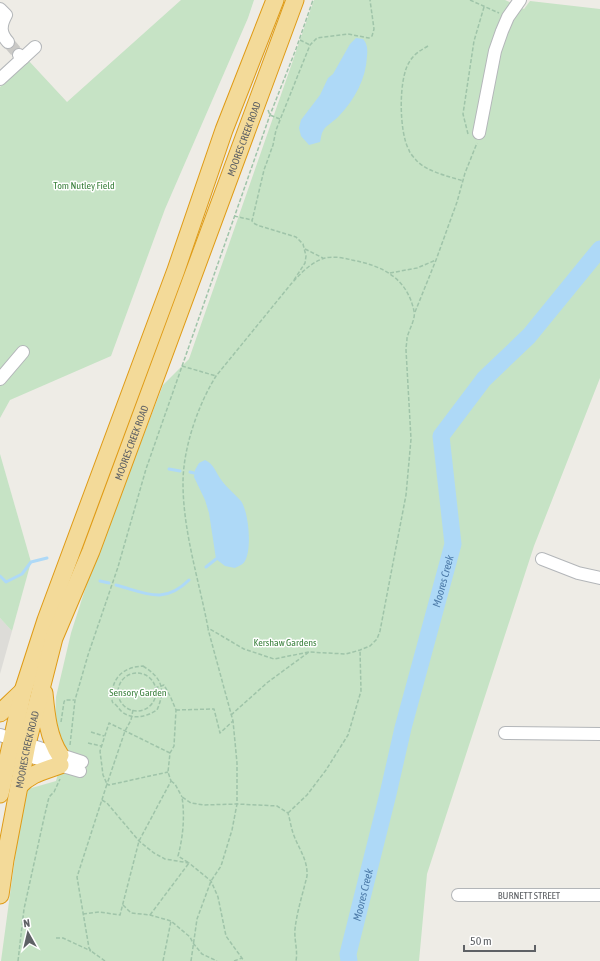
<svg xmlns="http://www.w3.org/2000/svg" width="600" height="961" viewBox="0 0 600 961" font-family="'Asap Condensed',sans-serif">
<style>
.industrial{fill:#dddcd8}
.green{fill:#c6e3c5}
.water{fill:#aed9f7}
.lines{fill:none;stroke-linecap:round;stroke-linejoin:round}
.stream{stroke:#aed9f7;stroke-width:3}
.river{stroke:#aed9f7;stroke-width:17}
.minor-tunnel{stroke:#cac9c6;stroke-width:12;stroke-dasharray:12 6;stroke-linecap:butt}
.minor-casing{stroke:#b3b6b9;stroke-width:14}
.highway-casing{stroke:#df9b16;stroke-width:19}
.path{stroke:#9fc4a9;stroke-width:1.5;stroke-dasharray:4 2;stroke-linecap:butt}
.minor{stroke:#fff;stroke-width:12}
.highway{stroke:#f3da99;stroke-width:17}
.labels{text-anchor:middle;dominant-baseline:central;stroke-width:3;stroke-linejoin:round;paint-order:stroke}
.street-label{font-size:10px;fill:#5e6165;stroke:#fff}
.park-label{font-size:10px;fill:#3e8340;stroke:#fff}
.water-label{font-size:11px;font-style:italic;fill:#4c7aa8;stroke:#fff}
</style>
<rect width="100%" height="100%" fill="#eeece6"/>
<!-- industrial -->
<path class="industrial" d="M0,618L12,631L0,674Z"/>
<!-- green -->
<g class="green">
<path d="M181,0H254L248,18L165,209L111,356L10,400L0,418V87L28,60L67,102Z"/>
<path d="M314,0H505L524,9L530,1L600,9V378L534,546L427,874L419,961H1L20,820L28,789L56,781L65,748L59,736L55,721L56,697L71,633L90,574L163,385L189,359Z"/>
<path d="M0,454L31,562L12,631L0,618Z"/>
</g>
<!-- water -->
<g class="water">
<path d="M356,38L363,39C367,43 368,50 367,56C366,79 355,99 339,116C335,121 326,125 323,131C321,134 321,139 320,142L309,145L301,136L299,128L301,120L320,95L328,78L333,74L350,44Z"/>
<path d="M205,460C214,464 216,473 222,481C227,488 235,494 241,501C249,513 252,549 245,561C243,565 238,566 235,568L225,566L216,559L209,513L205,500L194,477L195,470L199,463Z"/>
</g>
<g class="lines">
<!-- stream -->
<g class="stream">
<path d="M169,469L180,471"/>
<path d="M190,472L194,473"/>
<path d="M206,567L216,559"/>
<path d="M0,576L6,582L22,574L31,562L47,558"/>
<path d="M100,581L109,583"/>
<path d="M116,585C146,593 164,605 189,580"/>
</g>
<!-- river -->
<path class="river" id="s1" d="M349,961L348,954L388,794L403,728L453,544L441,436L484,379L529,336L600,249"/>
<!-- minor-tunnel -->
<path class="minor-tunnel" d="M8,42L19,55"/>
<!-- minor casing -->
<g class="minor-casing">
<g id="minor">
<path d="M0,9L6,15C0,26 0,33 8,42"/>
<path d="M23,58L35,47"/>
<path d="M0,79L23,58L19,55"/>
<path d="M479,133L495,51L502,31L508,17L520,0"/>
<path d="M0,379L23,352"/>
<path d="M542,559L578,573L600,578"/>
<path d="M505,733L600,734"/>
<path d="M0,735L12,739"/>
<path d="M27,744L82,762"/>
<path d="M25,755L80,771"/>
<path id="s2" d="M458,895H600"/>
</g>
</g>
<!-- highway casing -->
<g class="highway-casing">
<g id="highway">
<path d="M44,693C46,714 48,737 60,755"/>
<path d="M0,713L23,691"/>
<path d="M19,786C31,773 44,771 60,765"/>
<path d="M0,794L23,691L46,620L176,270L224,130L275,0"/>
<path id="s3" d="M0,895L5,860L27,744L54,638L91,551L295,0"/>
</g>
</g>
<!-- path -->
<g class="path">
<path d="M470,0L499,13"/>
<path d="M300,40L310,45"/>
<path d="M428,46C421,50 414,54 410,61C398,77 399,133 409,150C410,154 414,157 416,160C427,172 448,176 463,181"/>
<path d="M268,110L270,115L280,119"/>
<path d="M468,134L463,114L474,41L484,7"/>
<path d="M234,216L252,220"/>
<path d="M305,249L323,258"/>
<path d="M390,273L417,268L436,260"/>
<path d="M294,280L305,263L306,256L303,244L296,237L260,226L255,224L252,221L264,170L273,145L276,130L310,45L317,38L348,34L369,38L372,36L374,29L370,0"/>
<path d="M415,312L436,260L457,202L465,173L477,143"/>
<path d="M182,366L216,376"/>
<path d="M143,666C162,678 166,689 157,710C146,717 133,720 122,712C119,709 118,707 116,705C113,702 112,704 112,700C111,698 112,696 112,694C113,676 125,667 143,666Z"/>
<circle cx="137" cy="692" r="19"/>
<path d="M133,710L131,720L125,731L107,784L109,785L168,772"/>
<path d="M176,710L214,709L220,733L233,721"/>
<path d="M231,715L268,682L309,652L346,654L360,650L370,646L377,639L380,631L406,495L411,439L406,350C406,346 407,342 407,338C409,329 416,319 414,311C407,278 383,266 352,260C344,258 334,256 325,258C311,262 300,274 291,284L216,376C198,405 183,448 183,483C183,532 199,580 208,628L244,649L274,659L309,652"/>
<path d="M61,722L64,702L65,700H74"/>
<path d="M91,732L104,736"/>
<path d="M88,743L101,746"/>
<path d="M70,745L75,700L88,655L118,567L146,469L270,115L296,49L313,0"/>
<path d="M171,781L175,784L182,797"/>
<path d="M102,800L107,803L139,841L154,853L165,859L189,863L211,881L218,897L226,936L244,961"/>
<path d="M288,813L307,795L326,770L348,735L361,691L360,650"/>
<path d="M123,905L131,913L150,915L171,921L190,937L193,943L202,954L217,961"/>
<path d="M83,914L99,912L120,915L139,841L171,781L168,772L170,753L174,746L176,710L171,698L164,685L155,688"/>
<path d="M150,915L189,863L178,856C183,837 185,817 182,797L191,803L204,805L237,804L277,806L288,813C290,820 291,827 293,833C298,848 308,859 307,876C303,893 297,911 295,929C294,940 298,950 296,961"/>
<path d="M56,938H63L91,951"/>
<path d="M18,961L24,909L44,818L49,797L54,792L60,779"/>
<path d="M105,961L91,951L89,948L77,877L107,784L103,775L100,751L109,723L170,753"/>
<path d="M163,961L171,921"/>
<path d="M191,961L197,919L211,881L221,866L232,830L237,804V763L233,721L208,629"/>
<path d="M234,961L242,958"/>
</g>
<!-- minor -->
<use href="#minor" class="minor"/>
<!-- highway -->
<use href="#highway" class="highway"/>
</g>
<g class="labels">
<!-- street labels -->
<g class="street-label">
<text stroke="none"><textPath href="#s3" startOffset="797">MOORES CREEK ROAD</textPath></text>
<text stroke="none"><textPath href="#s3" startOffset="473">MOORES CREEK ROAD</textPath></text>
<text stroke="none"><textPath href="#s3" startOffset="148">MOORES CREEK ROAD</textPath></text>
<text stroke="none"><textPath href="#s2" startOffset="71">BURNETT STREET</textPath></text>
</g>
<!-- park labels -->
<g class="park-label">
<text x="84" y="185">Tom Nutley Field</text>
<text x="285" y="642">Kershaw Gardens</text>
<text x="138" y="692">Sensory Garden</text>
</g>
<!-- water labels -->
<g class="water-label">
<text stroke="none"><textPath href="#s1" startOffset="392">Moores Creek</textPath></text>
<text stroke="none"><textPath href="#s1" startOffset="68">Moores Creek</textPath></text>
</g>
</g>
<!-- north arrow -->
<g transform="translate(28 933) rotate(352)" stroke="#ffffff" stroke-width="3" paint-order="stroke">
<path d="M0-3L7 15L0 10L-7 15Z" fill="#5e6165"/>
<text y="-6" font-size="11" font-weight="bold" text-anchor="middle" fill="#5e6165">N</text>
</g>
<!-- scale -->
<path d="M464 945v6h71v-6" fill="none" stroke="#5e6165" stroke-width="2"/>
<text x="470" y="945" font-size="12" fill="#5e6165" stroke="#ffffff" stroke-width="3" paint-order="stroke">50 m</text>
</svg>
